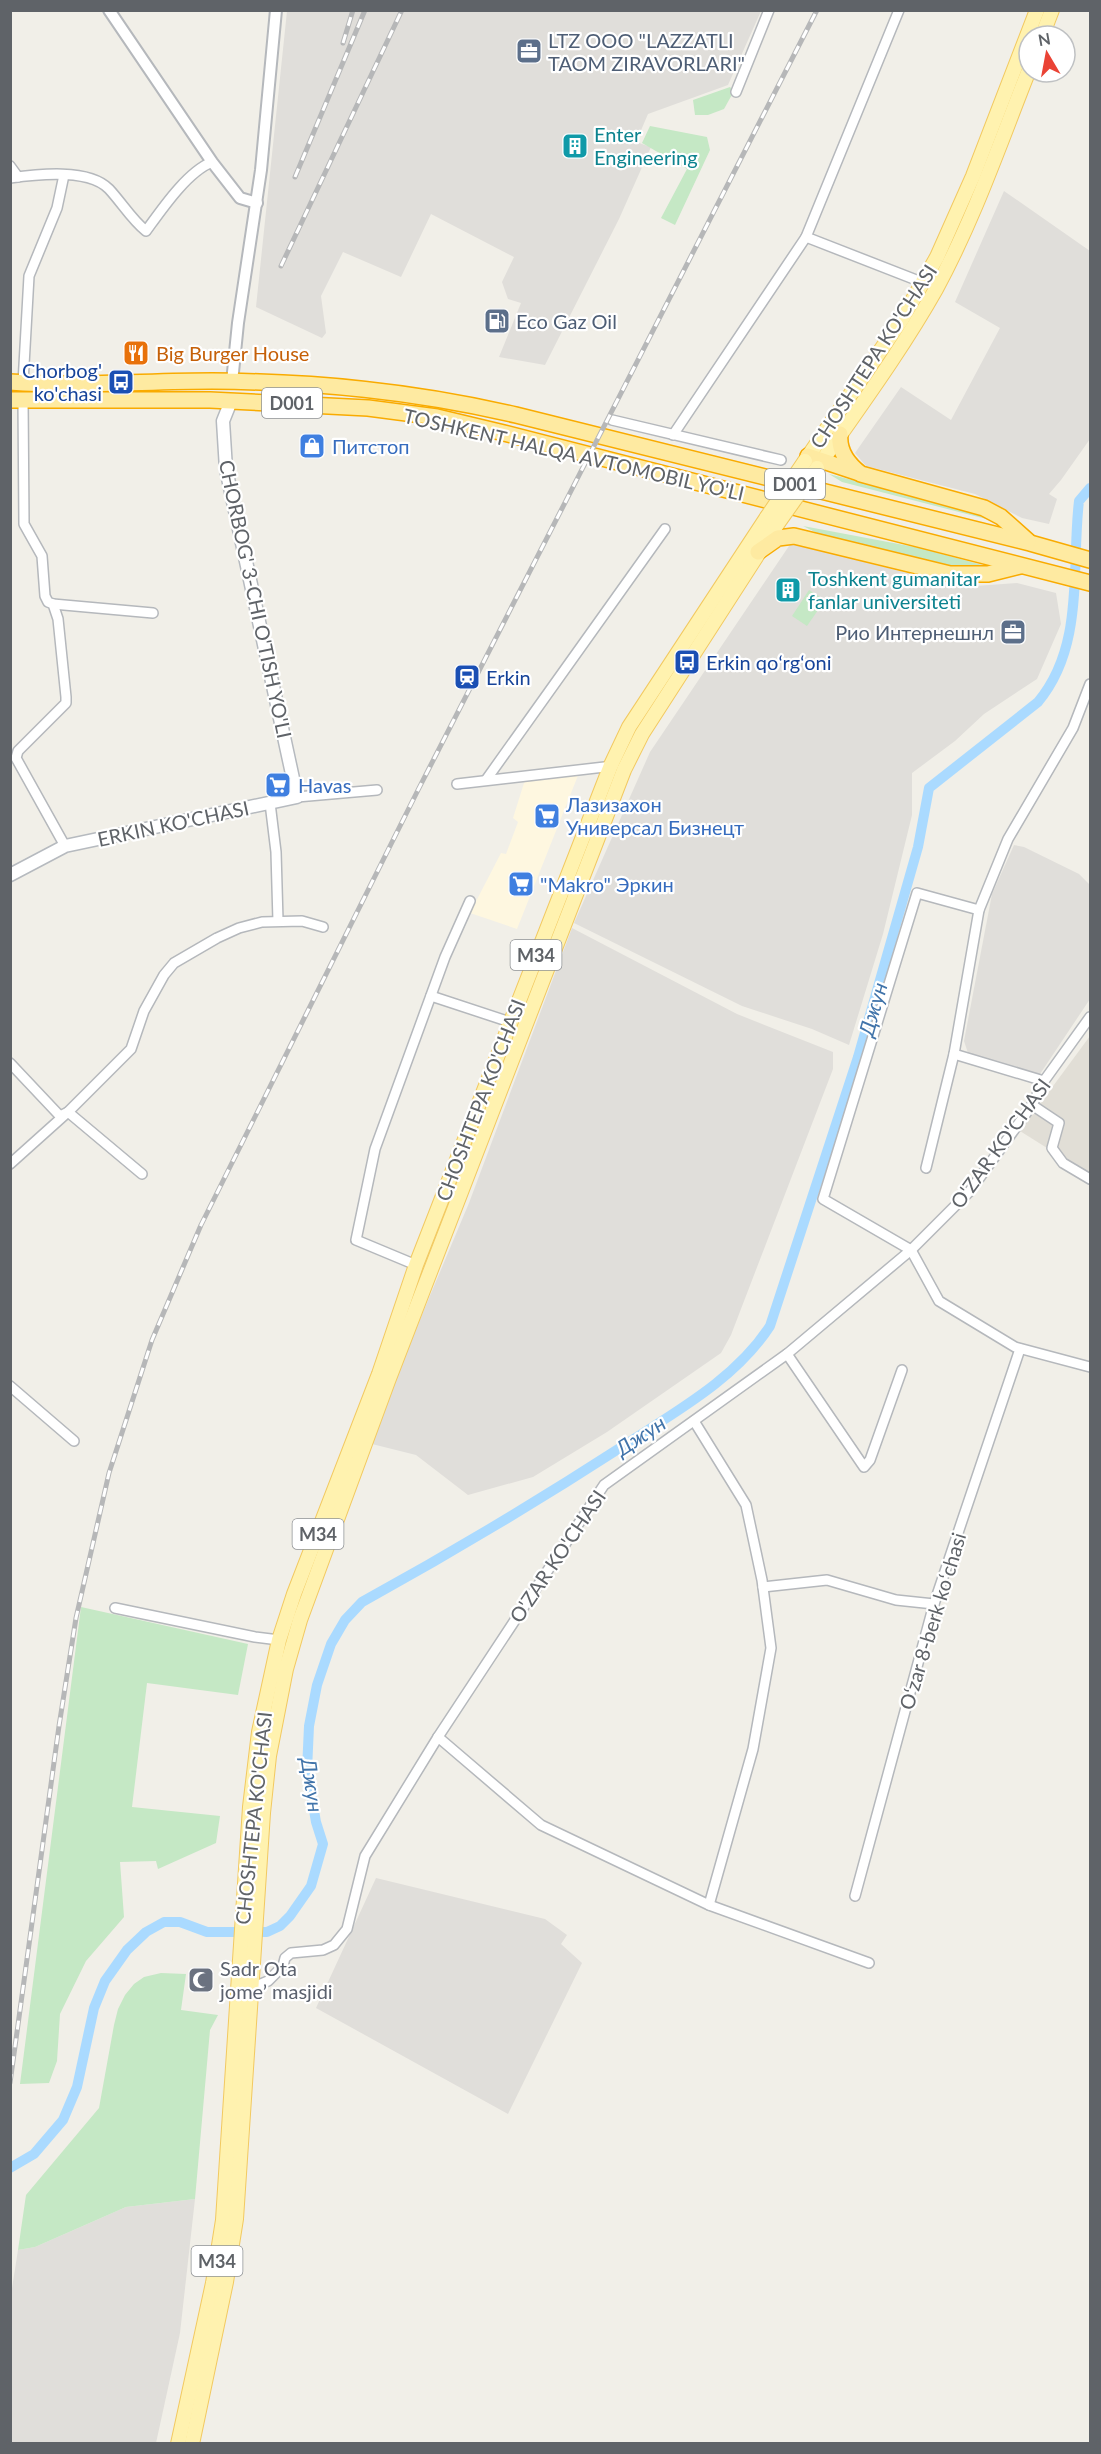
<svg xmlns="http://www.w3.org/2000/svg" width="1101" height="2454" viewBox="0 0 1101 2454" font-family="Lato,sans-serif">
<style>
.commercial{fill:#fef7e0}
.industrial{fill:#e0deda}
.education{fill:#e1ded6}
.green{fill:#c5e8c5}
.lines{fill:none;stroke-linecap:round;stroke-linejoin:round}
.canal{stroke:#aadaff;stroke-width:10}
.minor-casing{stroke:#b5b8bc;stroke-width:12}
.tertiary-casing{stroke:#b5b8bc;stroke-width:14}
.secondary-casing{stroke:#b6babf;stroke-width:15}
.primary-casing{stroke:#f2c960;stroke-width:16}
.trunk-casing{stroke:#f9ab00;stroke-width:18}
.minor{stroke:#fff;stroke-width:9}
.tertiary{stroke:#fff;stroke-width:10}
.secondary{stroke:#fff;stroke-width:12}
.primary{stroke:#fff2af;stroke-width:14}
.trunk{stroke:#feeaa1;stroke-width:15}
.rail-casing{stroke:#b6b7b8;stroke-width:5}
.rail{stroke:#fff;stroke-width:3;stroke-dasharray:9;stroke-linecap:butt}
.primary-bridge-casing{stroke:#f2c960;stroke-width:16;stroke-linecap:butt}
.primary-bridge{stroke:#fff2af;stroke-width:14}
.labels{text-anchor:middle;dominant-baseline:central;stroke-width:4.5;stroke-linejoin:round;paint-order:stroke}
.shield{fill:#fff;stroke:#8f9295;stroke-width:1.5}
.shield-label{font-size:18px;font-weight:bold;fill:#5f6368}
.service-label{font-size:20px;fill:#4e5e75;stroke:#fff;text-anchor:start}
.culture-label{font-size:20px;fill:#0d838f;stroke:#fff;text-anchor:start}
.food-label{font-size:20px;fill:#c56008;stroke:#fff;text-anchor:start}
.street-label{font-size:20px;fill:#5f6368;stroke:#fff}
.transit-label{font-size:20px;fill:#164399;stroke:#fff;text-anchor:start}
.shop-label{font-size:20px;fill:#366cbe;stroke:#fff;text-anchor:start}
.worship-label{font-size:20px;fill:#5b616d;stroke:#fff;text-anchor:start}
.water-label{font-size:21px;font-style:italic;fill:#4174aa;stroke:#fff}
</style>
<rect width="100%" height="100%" fill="#f1efe8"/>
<!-- commercial -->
<path class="commercial" d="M579,773L517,929L470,913L501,853L506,854L518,822L513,818L524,783L530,778Z"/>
<!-- industrial -->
<g class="industrial">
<path d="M287,11H761L728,85L648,114L636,142L651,147L619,219L545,365L499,357L521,303L508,299L502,282L514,257L431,214L401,277L343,252L321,296L326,333L322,338L256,307Z"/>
<path d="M1004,191L1090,251V439L1061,480L1049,494L1057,499L1049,524L1022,518L975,494L866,466L855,453L901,387L951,420L1000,328L955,302Z"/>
<path d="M791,543L961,587L1017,583L1056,593L1061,624L1037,679L984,714L955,741L912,773V815L883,934L849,1045L812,1029L742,1006L574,923L650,752Z"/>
<path d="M1014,845L1024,847L1079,874L1090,885V999L1040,1074H1032L968,1053L964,1041L992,894Z"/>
<path d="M572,928L737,1014L833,1052V1069L731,1335L721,1353L607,1432L533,1477L468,1495L416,1455L368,1443L469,1203Z"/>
<path d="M376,1878L545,1919L567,1935L561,1944L582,1963L508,2114L316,2008Z"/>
<path d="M195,2199L180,2333L156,2443L11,2444L10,2301L18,2250L35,2247L126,2207Z"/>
</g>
<!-- education -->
<path class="education" d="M1090,1036V1175L1020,1131Z"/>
<!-- green -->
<g class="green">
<path d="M730,87L734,91L724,109L708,115H695L693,100Z"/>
<path d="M650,126L707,137L710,150L675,225L661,218L687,169L642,143Z"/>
<path d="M829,474L982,514L998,522L842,482Z"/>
<path d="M803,526L920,548L986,566L949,565L817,533Z"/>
<path d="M809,590L825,600L807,626L792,616Z"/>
<path d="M81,1607L248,1644L238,1695L147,1683L132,1807L220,1816L216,1843L158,1869L156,1861L120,1862L124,1917L86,1961L60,2014L57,2061L49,2083L20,2084Z"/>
<path d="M161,1973L186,1974L181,2010L218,2015L210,2030L195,2199L126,2207L35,2247L18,2250L26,2195L99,2108L114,2025L118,2009L125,1995L134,1984L144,1977Z"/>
</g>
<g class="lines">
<!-- canal -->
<path class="canal" d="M10,2168L34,2154L63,2120L77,2087L94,2008L105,1981L127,1950L146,1932L164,1922H180L207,1932H267L280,1926L290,1916L311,1886L323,1844L316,1822L307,1770L309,1726L317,1685L331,1644L345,1620L362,1602C451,1553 538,1501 623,1446C675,1412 736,1379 770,1326L858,1057L918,847L929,788L1038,702C1085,646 1071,568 1079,501L1090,488"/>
<!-- minor casing -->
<g class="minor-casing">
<g id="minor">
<path d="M736,92L769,10"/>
<path d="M10,166L18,177"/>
<path d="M10,178C38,174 89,168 109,189C122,203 132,220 146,231C162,209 187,172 212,162"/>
<path d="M806,237L924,283"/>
<path d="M23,383L29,276L57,208L64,175"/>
<path d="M23,400L24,524L42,556L45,596L48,602L53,604L58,619L66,697V703L18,751L16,758L65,846"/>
<path d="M612,420L781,460"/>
<path d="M673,435L806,237L899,10"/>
<path d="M53,604L153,613"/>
<path d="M486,780L665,529"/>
<path d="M457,784L613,766"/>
<path d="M297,797L377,790"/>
<path d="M270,803L276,852L278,921"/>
<path d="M979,910L917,893L823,1199L911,1250L939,1301L1015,1347L1090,1367"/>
<path d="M431,996L510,1022"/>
<path d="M954,1054L1044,1081"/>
<path d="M10,1063L60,1116L68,1112L142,1174"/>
<path d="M1032,1105L1059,1123L1052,1148L1063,1163L1090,1179"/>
<path d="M10,1164L68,1112L131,1049L144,1011L164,975L174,963L217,938L239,928L262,922L302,921L323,927"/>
<path d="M926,1168L954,1054L979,910L1008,839L1073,728L1090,684"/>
<path d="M416,1265L356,1240L375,1149L445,957L470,901"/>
<path d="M787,1354L864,1467L870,1460L902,1370"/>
<path d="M10,1386L74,1441"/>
<path d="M694,1421L746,1505L762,1580L771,1648L753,1749L709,1905"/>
<path d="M763,1587L827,1580L896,1600L934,1604"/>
<path d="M115,1608L255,1637L279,1640"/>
<path d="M438,1737L541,1825L709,1905L869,1963"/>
<path d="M855,1896L934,1604L1020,1349"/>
<path d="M251,1988L268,1981L283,1966L285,1958L291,1953L323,1950L334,1945L347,1929L365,1856L438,1737L604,1485L787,1354L911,1250L970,1191L1032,1105L1044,1081L1090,1017"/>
</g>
</g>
<!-- tertiary casing -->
<g class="tertiary-casing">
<g id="tertiary">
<path d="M109,10L212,162L240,198L257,203"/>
<path d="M232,382L238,323L261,170L276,10"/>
</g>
</g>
<!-- secondary casing -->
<g class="secondary-casing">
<path id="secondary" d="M10,875L65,846L297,797L226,469L223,421L231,401"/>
</g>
<!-- primary casing -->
<g class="primary-casing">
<g id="primary">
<path d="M1042,36L1052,10"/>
<path d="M805,461L902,319L937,257L973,176L1037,10"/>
<path d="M817,468C858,409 901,351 936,289C974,219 1000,143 1029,70"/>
<path d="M178,2444L213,2283L223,2220L250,1807L259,1732L279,1640L294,1594L379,1374L416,1265L611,765L629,727L767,517"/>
<path d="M192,2444L226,2282L236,2219L263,1813L269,1756L286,1669L300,1620L388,1381L624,770L642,734L778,523"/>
</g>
</g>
<!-- trunk casing -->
<g class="trunk-casing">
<g id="trunk">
<path d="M10,382C77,387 145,381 212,381C317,382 413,391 516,415L1030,543L1090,560"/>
<path d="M10,400H210L368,408L437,417L504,433L1090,583"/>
<path d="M840,434C838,451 848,464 861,474L984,508L1001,517L1028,541"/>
<path d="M808,456L859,473"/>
<path d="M758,552L778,538L794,536L950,574H988L1020,566"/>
</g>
</g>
<!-- minor -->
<use href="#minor" class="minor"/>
<!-- tertiary -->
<use href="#tertiary" class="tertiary"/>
<!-- secondary -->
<use href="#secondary" class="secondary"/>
<!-- primary -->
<use href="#primary" class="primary"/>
<!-- trunk -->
<use href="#trunk" class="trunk"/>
<!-- rail casing -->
<g class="rail-casing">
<g id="rail">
<path d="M343,43L353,10"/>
<path d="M295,177L365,10"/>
<path d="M281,266L402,10"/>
<path d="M10,2083L59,1726L76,1618L109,1473L152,1340L201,1225L418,790L817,10"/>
</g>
</g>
<!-- rail -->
<use href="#rail" class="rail"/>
<!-- primary-bridge casing -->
<g class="primary-bridge-casing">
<g id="primary-bridge">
<path d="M767,517L805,461"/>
<path d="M778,523L817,468"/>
</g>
</g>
<!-- primary-bridge -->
<use href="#primary-bridge" class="primary-bridge"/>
</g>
<!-- icons -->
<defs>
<g id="office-square" transform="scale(1.35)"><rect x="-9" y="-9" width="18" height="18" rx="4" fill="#5c6f8a" stroke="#fff"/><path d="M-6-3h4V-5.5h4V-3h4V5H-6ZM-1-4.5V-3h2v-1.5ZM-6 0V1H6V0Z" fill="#fff"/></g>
<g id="building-square" transform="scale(1.35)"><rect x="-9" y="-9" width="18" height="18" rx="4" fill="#0f9aa8" stroke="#fff"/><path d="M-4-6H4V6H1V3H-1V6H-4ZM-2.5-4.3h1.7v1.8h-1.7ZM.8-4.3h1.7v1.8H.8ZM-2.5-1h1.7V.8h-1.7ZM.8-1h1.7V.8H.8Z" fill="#fff"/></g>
<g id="fuel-square" transform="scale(1.35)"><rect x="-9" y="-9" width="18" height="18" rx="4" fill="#5c6f8a" stroke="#fff"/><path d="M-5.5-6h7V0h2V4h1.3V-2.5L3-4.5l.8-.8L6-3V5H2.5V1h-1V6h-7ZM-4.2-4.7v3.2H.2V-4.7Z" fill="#fff"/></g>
<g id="restaurant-square" transform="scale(1.35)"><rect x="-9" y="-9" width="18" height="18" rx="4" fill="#e8710a" stroke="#fff"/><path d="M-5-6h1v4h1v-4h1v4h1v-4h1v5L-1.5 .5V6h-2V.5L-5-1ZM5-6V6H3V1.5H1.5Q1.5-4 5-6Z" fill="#fff"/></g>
<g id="bus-square" transform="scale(1.35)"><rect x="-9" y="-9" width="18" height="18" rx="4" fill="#1a4fb4" stroke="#fff"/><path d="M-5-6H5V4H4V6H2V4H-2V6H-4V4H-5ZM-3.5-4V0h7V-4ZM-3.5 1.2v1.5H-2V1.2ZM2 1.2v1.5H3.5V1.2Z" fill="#fff"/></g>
<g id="shop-square" transform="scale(1.35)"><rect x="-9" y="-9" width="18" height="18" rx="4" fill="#3f7fe0" stroke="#fff"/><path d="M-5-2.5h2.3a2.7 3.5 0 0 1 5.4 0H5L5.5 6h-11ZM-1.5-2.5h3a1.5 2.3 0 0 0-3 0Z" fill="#fff"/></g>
<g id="station-square" transform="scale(1.35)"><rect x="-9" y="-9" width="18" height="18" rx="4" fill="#1a4fb4" stroke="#fff"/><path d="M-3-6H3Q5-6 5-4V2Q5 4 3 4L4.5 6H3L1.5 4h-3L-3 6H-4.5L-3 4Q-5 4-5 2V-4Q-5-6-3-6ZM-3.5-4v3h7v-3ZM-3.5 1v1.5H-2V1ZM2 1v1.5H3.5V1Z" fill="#fff"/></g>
<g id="supermarket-square" transform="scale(1.35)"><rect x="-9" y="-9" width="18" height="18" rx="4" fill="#3f7fe0" stroke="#fff"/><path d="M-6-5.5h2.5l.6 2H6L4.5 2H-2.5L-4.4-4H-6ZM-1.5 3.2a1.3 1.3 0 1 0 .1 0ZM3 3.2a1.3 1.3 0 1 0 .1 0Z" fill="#fff"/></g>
<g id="mosque-square" transform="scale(1.35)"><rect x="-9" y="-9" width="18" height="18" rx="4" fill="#6b7280" stroke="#fff"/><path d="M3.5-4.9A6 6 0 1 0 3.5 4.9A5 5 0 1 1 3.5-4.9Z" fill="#fff"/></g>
</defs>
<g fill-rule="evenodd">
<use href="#office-square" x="529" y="51"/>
<use href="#building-square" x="575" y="146"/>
<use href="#fuel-square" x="497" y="321"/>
<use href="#restaurant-square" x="136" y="353"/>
<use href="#bus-square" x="121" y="382"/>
<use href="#shop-square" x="312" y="446"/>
<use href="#building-square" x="788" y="590"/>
<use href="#office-square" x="1013" y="632"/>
<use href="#bus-square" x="687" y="662"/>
<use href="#station-square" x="467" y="677"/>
<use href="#supermarket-square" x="278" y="785"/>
<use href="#supermarket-square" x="547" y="816"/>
<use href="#supermarket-square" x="521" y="884"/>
<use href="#mosque-square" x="201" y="1980"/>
</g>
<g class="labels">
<!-- shield labels -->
<g class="shield">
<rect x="262" y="388" width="60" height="30" rx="4.5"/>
<rect x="765" y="469" width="60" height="30" rx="4.5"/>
<rect x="510.5" y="940" width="51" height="30" rx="4.5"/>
<rect x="292.5" y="1519" width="51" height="30" rx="4.5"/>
<rect x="191.5" y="2246" width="51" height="30" rx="4.5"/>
</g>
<g class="shield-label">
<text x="292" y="403">D001</text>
<text x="795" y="484">D001</text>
<text x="536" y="955">M34</text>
<text x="318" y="1534">M34</text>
<text x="217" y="2261">M34</text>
</g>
<!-- service labels -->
<g class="service-label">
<text x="548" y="40">LTZ OOO "LAZZATLI<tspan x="548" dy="23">TAOM ZIRAVORLARI"</tspan></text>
<text x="516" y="321">Eco Gaz Oil</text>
<text x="994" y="632" text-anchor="end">Рио Интернешнл</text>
</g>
<!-- culture labels -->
<g class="culture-label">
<text x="594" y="134">Enter<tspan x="594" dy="23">Engineering</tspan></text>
<text x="808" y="578">Toshkent gumanitar<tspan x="808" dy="23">fanlar universiteti</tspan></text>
</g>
<!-- food labels -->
<g class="food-label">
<text x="156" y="353">Big Burger House</text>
</g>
<!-- street labels -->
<g class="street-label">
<text transform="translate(873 356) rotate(-57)">CHOSHTEPA KO'CHASI</text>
<text transform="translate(574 454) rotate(13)">TOSHKENT HALQA AVTOMOBIL YO'LI</text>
<text transform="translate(256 599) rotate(78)">CHORBOG' 3-CHI O'TISH YO'LI</text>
<text transform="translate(173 823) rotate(-12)">ERKIN KO'CHASI</text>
<text transform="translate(480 1100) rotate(-69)">CHOSHTEPA KO'CHASI</text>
<text transform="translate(1000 1143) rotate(-54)">O'ZAR KO'CHASI</text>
<text transform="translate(557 1556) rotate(-56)">O'ZAR KO'CHASI</text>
<text transform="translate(932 1621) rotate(-73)">Oʻzar 8-berk koʻchasi</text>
<text transform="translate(253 1818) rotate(-84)">CHOSHTEPA KO'CHASI</text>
</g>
<!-- transit labels -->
<g class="transit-label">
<text x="102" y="370" text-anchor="end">Chorbog'<tspan x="102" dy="23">ko'chasi</tspan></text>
<text x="706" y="662">Erkin qoʻrgʻoni</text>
<text x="486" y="677">Erkin</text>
</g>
<!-- shop labels -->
<g class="shop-label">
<text x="332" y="446">Питстоп</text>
<text x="298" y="785">Havas</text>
<text x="566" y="804">Лазизахон<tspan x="566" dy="23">Универсал Бизнецт</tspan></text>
<text x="540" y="884">"Makro" Эркин</text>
</g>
<!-- worship labels -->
<g class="worship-label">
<text x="220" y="1968">Sadr Ota<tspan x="220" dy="23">jome’ masjidi</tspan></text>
</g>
<!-- water labels -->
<g class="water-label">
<text transform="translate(872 1009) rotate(-74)">Джун</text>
<text transform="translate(640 1435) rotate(-33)">Джун</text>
<text transform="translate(313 1785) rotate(82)">Джун</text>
</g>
</g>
<!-- border -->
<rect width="1101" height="2454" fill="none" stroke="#5f6368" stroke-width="24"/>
<!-- north arrow -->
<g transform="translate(1047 54) rotate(350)"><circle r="28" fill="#ffffff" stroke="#bfc1c3" stroke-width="1.5"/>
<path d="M0-4.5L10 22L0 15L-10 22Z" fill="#ea4335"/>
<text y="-9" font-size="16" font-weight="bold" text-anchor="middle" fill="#5f6368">N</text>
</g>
</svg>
